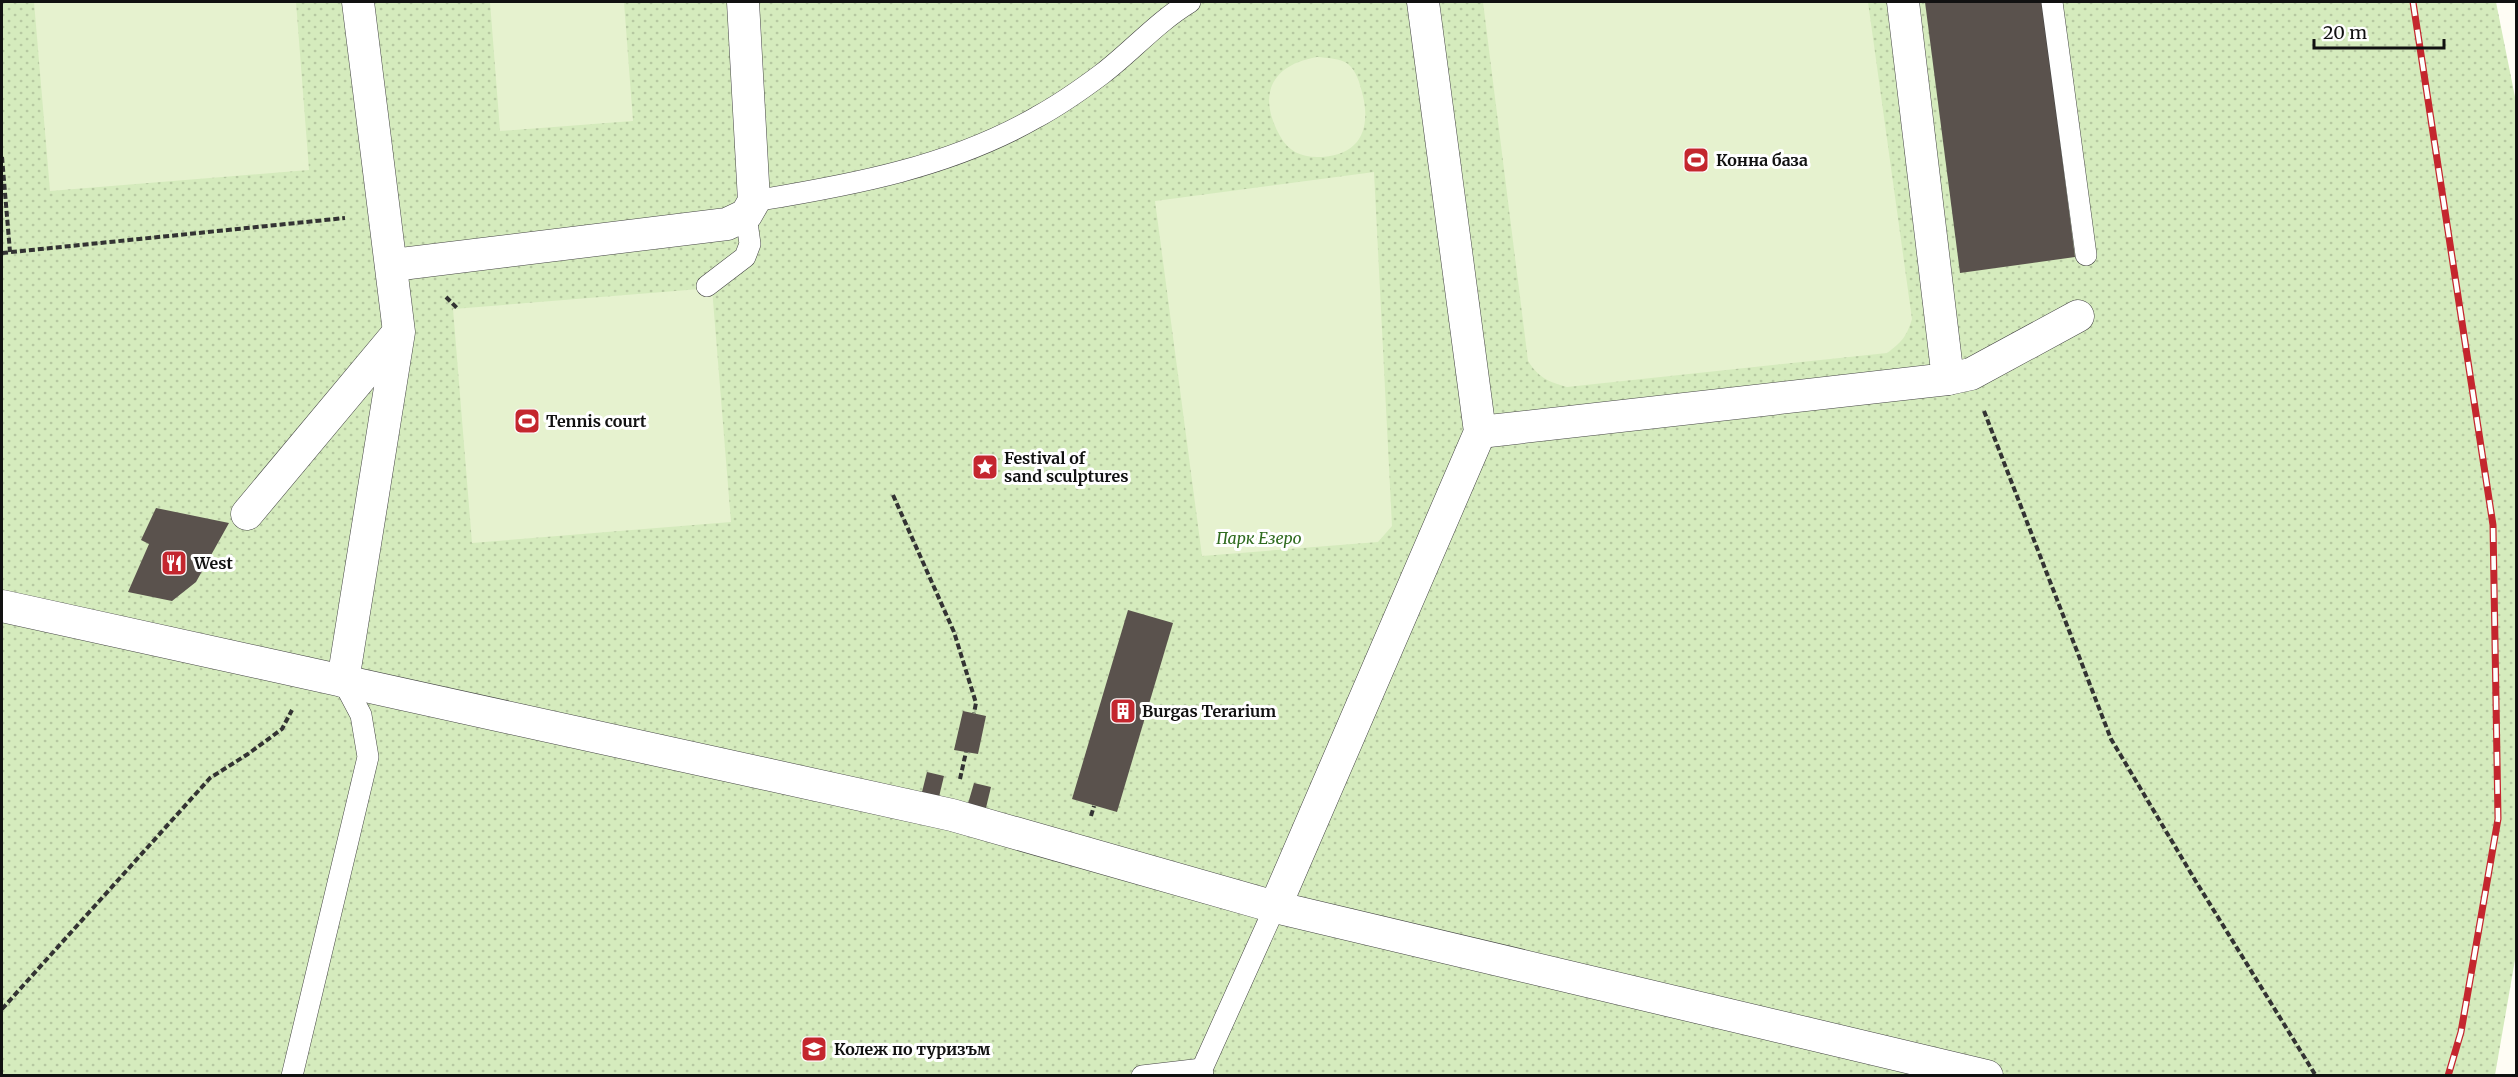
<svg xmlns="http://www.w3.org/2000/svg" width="2518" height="1077" viewBox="0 0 2518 1077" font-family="Merriweather,serif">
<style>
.park{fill:url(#park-dots)}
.pitch{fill:#e6f2cf}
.building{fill:#5a524d}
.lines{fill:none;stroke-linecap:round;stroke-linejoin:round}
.service-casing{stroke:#444;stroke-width:22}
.pedestrian-casing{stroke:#444;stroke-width:33}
.path{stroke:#333;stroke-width:4;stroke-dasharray:6 3;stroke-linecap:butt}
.service{stroke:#fff;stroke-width:21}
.pedestrian{stroke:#fff;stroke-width:32}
.rail-casing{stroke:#c4262e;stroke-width:7}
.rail{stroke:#fff;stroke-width:4.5;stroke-dasharray:14;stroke-linecap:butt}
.labels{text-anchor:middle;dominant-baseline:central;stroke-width:6;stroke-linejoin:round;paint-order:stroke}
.poi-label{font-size:16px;font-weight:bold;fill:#111;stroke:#fff;text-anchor:start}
.park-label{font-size:16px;font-style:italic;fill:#2f6b1f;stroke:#fff}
</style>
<defs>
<pattern id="park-dots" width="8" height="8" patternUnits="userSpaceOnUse" patternTransform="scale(1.5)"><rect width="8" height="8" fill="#d5ebbd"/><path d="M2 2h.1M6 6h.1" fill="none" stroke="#b6c8a1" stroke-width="1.8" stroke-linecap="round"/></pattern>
</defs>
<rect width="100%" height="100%" fill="#fffdf5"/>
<!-- park -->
<path class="park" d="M2,2H2496L2516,102V954L2495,1075L2,1076Z"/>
<!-- pitch -->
<g class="pitch">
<path d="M34,2H296L309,170L50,191Z"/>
<path d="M490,2H624L633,121L500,131Z"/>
<path d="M1483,2H1868L1912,319C1907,336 1901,343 1887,353L1567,387C1548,382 1538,377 1528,361Z"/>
<path d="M1317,57C1327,58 1340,58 1348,64C1357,72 1359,82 1362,92C1372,129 1360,157 1317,157C1301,157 1288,151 1280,136C1257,95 1271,65 1317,57Z"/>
<path d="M1374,172L1392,526L1378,542L1202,556L1155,201Z"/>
<path d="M712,288L731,522L472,543L453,309Z"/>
</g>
<!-- building -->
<g class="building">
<path d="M1925,2H2042L2075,257L1960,273Z"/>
<path d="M156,508L229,523L196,582L172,601L128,592L149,544L141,540Z"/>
<path d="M1128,610L1173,623L1117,812L1072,799Z"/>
<path d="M963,711L986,716L978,754L954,750Z"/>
<path d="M927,772L944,776L938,801L921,796Z"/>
<path d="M974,783L991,787L985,812L967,807Z"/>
</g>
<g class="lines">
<!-- service casing -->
<g class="service-casing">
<g id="service">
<path d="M2052,2L2086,255"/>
<path d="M754,201C852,185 950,167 1037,117C1059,105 1082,89 1102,74C1132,51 1157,22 1190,2"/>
<path d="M707,286L745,257L750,244L746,215"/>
<path d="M1202,1069L1275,907"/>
<path d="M292,1076L368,757L361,715L343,681"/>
<path d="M1142,1076L1202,1069L1203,1076"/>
</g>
</g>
<!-- pedestrian casing -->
<g class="pedestrian-casing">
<g id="pedestrian">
<path d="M393,265L727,224L746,215L754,201L743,2"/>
<path d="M1948,379L1971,374L2078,316"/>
<path d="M1480,432L1948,379L1903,2"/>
<path d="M247,514L398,333"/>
<path d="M2,606L952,815L1275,907L1987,1076"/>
<path d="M343,681L399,332L358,2"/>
<path d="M1275,907L1480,432L1423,2"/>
</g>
</g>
<!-- path -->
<g class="path">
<path d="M2,157L10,252"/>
<path d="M2,253L345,218"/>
<path d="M446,297L458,309"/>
<path d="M1984,411L2111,739L2195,880L2316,1076"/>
<path d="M893,495L954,632L976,703L974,713"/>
<path d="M960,779L966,752"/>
<path d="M1091,816L1094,806"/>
<path d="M2,1009L210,778L248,754L282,729L292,710"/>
</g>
<!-- service -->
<use href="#service" class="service"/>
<!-- pedestrian -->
<use href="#pedestrian" class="pedestrian"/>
<!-- rail casing -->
<g class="rail-casing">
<path id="rail" d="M2413,2L2493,525L2498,819L2461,1032L2448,1076"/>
</g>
<!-- rail -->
<use href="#rail" class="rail"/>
</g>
<!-- icons -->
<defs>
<g id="stadium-square" transform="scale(1.35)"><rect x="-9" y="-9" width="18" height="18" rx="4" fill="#c4262e" stroke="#fff"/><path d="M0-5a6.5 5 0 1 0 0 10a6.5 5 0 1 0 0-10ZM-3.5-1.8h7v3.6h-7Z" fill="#fff"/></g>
<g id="sight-square" transform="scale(1.35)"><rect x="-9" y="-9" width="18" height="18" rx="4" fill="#c4262e" stroke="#fff"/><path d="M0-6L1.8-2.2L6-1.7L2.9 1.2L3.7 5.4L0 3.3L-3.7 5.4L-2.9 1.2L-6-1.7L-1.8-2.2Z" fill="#fff"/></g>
<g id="restaurant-square" transform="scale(1.35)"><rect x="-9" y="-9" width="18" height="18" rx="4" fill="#c4262e" stroke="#fff"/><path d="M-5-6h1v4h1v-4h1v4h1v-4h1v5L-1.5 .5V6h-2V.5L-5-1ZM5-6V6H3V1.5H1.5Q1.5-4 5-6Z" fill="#fff"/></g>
<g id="building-square" transform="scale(1.35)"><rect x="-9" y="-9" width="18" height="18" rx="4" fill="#c4262e" stroke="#fff"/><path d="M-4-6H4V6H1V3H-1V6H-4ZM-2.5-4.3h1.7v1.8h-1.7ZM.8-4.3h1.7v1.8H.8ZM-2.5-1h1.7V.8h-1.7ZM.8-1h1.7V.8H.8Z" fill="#fff"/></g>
<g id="university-square" transform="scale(1.35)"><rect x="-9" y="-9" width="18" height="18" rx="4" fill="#c4262e" stroke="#fff"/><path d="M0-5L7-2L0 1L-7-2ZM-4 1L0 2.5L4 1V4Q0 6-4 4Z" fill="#fff"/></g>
</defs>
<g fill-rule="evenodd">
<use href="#stadium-square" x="1696" y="160"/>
<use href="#stadium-square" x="527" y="421"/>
<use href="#sight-square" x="985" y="467"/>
<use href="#restaurant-square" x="174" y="563"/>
<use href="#building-square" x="1123" y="711"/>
<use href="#university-square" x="814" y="1049"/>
</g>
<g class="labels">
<!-- poi labels -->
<g class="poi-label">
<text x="1716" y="160">Конна база</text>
<text x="546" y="421">Tennis court</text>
<text x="1004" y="458">Festival of<tspan x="1004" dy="18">sand sculptures</tspan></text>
<text x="194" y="563">West</text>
<text x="1142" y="711">Burgas Terarium</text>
<text x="834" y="1049">Колеж по туризъм</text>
</g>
<!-- park labels -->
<g class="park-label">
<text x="1259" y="538">Парк Езеро</text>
</g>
</g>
<!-- border -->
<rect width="2518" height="1077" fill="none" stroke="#111111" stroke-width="6"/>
<!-- scale -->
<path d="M2314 39v9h130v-9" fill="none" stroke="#111111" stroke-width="3"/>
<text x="2323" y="39" font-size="18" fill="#111111" stroke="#ffffff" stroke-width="4.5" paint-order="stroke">20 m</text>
</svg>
